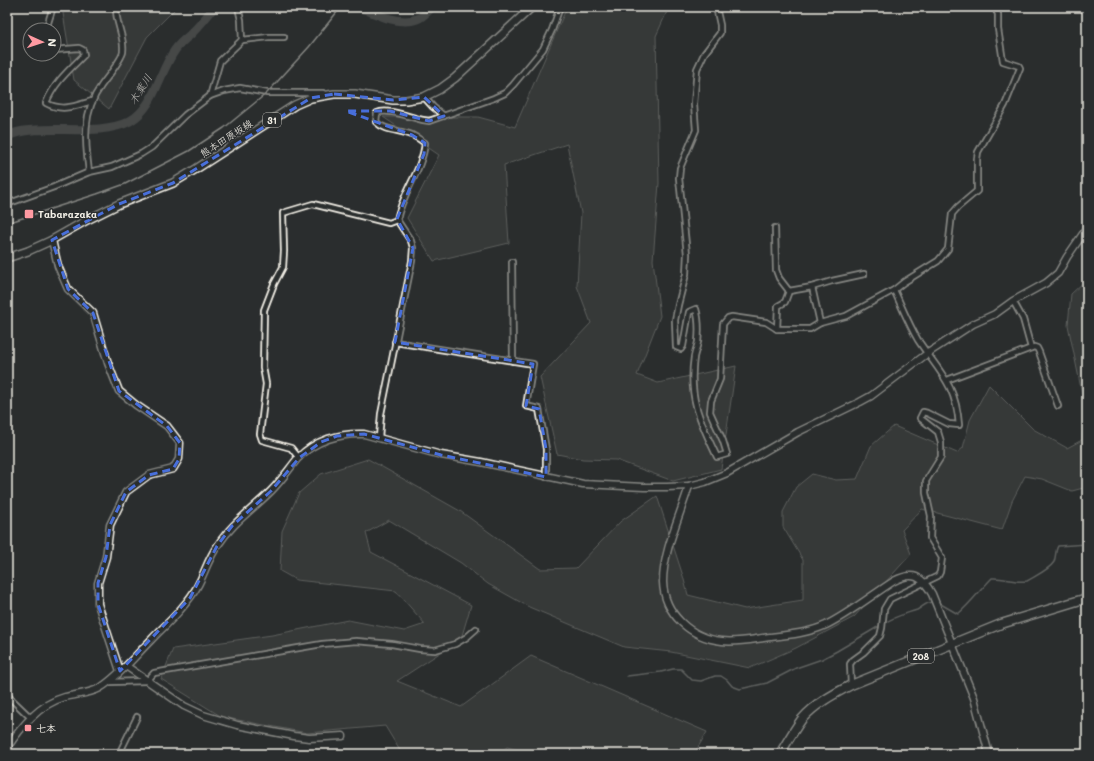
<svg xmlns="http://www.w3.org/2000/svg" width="1094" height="761" viewBox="0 0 1094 761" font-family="Mali,'Klee One',sans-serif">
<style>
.green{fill:#444645;stroke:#9c9c96}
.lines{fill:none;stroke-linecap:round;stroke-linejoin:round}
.stream{stroke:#9f9f9a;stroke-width:1.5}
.river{stroke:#676866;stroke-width:9}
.street-casing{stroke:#f4f1e8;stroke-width:8}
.secondary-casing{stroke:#f4f1e8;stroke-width:9}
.primary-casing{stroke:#f4f1e8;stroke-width:10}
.highway-casing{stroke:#f4f1e8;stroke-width:11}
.street{stroke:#2a2d2e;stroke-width:4.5}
.secondary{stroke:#2a2d2e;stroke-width:6}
.primary{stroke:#2a2d2e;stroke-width:7}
.highway{stroke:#2a2d2e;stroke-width:8}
.rail{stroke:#f4f1e8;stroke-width:1.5}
.marked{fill:none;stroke:#486fdb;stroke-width:3;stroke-dasharray:8 5;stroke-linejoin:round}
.poi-dot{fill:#ff9aa2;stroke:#2a2d2e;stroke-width:1.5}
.labels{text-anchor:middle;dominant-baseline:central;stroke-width:3;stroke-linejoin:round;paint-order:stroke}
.shield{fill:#2a2d2e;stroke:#b7b6b0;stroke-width:1}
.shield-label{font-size:9px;font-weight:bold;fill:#f4f1e8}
.street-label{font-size:10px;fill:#f4f1e8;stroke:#2a2d2e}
.poi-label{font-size:10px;font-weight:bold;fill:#f4f1e8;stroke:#2a2d2e;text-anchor:start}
.water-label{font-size:11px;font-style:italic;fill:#b5b3ae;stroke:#2a2d2e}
</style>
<rect width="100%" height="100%" fill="#2a2d2e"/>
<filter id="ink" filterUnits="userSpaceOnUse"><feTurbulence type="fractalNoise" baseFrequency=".025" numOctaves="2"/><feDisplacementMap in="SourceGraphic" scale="8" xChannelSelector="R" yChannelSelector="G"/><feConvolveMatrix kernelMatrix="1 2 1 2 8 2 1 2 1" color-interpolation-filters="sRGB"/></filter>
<g filter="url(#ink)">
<!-- green -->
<g class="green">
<path d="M62,7H177L147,37L109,109L74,80Z"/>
<path d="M567,7H669L656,36L659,183L653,260L660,316L637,375L658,383L736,366L721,469L673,481L616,460L583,459L557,454L540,377L591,323L577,286L581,213L567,144L504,165L509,243L434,261L407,218L439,155L383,117H478L515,127Z"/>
<path d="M1087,279V487L1072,491L1042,479L1025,476L1012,501L1002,530L922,509L902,530L911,554L854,617L796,648L750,668L671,652L624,647L529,607L488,584L461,563L389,520L366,533L371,552L471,605L461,639L397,681L461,707L531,656L707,732L694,754H535L507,747L497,754H402L385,726L307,733L222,717L161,679L173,649L272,635L348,620L404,631L425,624L396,591L296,580L280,571L282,531L299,493L321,474L368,459L460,511L540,569L576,568L621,521L657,496L683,576L688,595L745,609L803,600V560L783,527V512L796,487L812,474L836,480L857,479L871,446L894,426L957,453L963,448L970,420L989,385L1033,429L1067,448L1082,440L1084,403L1068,325L1071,294Z"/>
</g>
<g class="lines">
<!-- stream -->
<g class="stream">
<path d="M939,603L958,614C971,603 980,590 992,578C1004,577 1015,583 1027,581C1035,576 1049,570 1054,562C1056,557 1055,551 1058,546L1087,544"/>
<path d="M885,623C895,616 905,614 917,610C923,607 926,602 933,602"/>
<path d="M627,676L661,672L673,669H681L692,680L701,681L715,676H721L727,680L732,686L740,689L767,683L796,668L822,659L837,651L881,625"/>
</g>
<!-- river -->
<g class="river">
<path d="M360,7C376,14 400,26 417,19C423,17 428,11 432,7"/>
<path d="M7,137C12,133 18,132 24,131C56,126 102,136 130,121C155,107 159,72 175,50C179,44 185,39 190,35C199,26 207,17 214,7"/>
</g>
<!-- street casing -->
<g class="street-casing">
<g id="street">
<path d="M238,7L241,20L242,40"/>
<path d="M716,7L720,25V33L704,54L697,69L694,104L696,130L680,168L679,178L687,254L686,274L678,305L675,320L676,347L681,349L683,346L689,312L696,309C699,319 699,332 698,342C697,347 695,352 694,357C688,398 700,421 717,457L727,454L723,441L710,412L711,401L720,379L723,324L728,318L732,317L766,322L777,329H810L820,323L846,316L894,290L904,282L938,261L948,249L952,214L958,207L977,191V159L978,152L1005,105L1020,68L1019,66L1003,61L998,29V14L994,7"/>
<path d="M47,30V26L53,7"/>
<path d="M54,50L79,48L83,50L84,55C69,70 54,83 46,103C62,112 75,106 92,101"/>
<path d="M210,96L220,61L242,40L269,37H284"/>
<path d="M424,97L433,107L444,116"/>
<path d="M89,172C85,142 82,112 101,86C106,79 122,59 123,52C125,36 115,23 116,7"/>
<path d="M7,204L54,187L89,172L112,167L141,154L152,147L185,115L210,96L224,91L240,88L267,93H323"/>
<path d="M397,220C402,193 422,171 425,143C421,140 416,137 412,135C400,130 385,131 376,122L377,113C389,107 415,120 429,121L494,98L505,93L513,85L543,49L552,30L560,7"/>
<path d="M775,228L776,270L779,278L789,291L812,287"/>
<path d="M512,262L513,361"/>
<path d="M1013,301L1023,319L1031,348"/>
<path d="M820,323L812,287L832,281L864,274"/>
<path d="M777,329L778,306L785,302L789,291"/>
<path d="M395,342L533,364L526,406L539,409L546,449V477"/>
<path d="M947,380L1034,347L1037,348L1039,352L1058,406"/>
<path d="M379,438L381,414L412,261L413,248L411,241L397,220"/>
<path d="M299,458L291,448L262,440L260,434L266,384L263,367L264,310L274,284L283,267L284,251L283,213L313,204L389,223L397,220"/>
<path d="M109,682L147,681L154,673L322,644L356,641L392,644L420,649L435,650L455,644L467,637L476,629"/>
<path d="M851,685L850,664L853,660L864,652L880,636L882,628L884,609L890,599L938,576L940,572L942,558L930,538L931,516L926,493V481L941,457V442L938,432L920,418L923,412L927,413L949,424L959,425C956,384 939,372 918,340C909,325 902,307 894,290"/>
<path d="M7,695L31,718"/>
<path d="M119,754L137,717"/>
</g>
</g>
<!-- secondary casing -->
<g class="secondary-casing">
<g id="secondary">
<path d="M52,240L58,266L68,289L93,313L108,363L119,391L136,405L167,426L180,443L179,459L173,469L149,475L126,492L110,525L106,557L98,583V604L120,671"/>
<path d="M689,486C680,516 663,551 663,582C664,614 691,638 722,641C737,643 754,639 770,637C788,635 809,633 826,625C850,613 872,595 894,581C913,571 922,576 932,594L974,698L989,754"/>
<path d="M126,666L184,706L203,715L237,725L294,736L309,738L343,736"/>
<path d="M7,748C21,727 39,704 65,697C76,694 89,694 100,688C118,677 135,656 151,640C160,630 171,621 180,610C187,602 193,595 198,585C205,572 209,557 218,545C232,523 253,509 271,491C281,481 289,469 298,458C315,440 340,433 364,434L441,455L481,462L583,484L644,487H667L689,486L705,482L727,473L798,432L860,402L871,396L928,353L973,324L995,314L1013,301L1046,283L1058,273L1067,257L1087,228"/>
</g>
</g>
<!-- primary casing -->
<g class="primary-casing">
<path id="primary" d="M7,258L28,251L50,241L87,220L119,204L173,183L196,169L295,105L311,98L334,94H355L393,100H406L424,97L440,89L455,78L532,7"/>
</g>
<!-- highway casing -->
<g class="highway-casing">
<path id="highway" d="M780,754C787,742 794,730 802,719C815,704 834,694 851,685L1001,624L1087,598"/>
</g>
<!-- street -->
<use href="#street" class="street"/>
<!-- secondary -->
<use href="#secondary" class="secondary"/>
<!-- primary -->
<use href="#primary" class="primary"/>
<!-- highway -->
<use href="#highway" class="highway"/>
<!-- rail -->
<path class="rail" d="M7,223L97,194L125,184L189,151L224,128L267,93L309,47L341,7"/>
</g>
</g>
<!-- marked area -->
<path d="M0 0H1094V761H0ZM334,94L393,100L424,97L444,116L429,121L390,111H346L412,135L425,143L424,154L397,219L413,248L395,342L533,364L526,406L539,409L546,449V477L441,455L364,434L337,436L321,442L299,458L271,491L232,526L217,546L190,598L120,671L98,604V583L106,557L110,525L126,492L149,475L173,469L179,459L180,443L167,426L119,391L93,313L68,289L52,240L119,204L173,183L311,98Z" fill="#2a2d2e" fill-opacity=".55" fill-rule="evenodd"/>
<path class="marked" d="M334,94L393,100L424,97L444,116L429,121L390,111H346L412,135L425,143L424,154L397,219L413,248L395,342L533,364L526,406L539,409L546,449V477L441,455L364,434L337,436L321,442L299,458L271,491L232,526L217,546L190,598L120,671L98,604V583L106,557L110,525L126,492L149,475L173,469L179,459L180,443L167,426L119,391L93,313L68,289L52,240L119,204L173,183L311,98Z"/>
<!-- markers -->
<g class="poi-dot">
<rect x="24" y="209" width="10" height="10" rx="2"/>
<rect x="24" y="724" width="8" height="8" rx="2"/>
</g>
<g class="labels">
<!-- shield labels -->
<g class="shield">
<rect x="263" y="113" width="18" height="14" rx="3"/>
<rect x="908" y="649" width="26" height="14" rx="3"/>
</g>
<g class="shield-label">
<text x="272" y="120">31</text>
<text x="921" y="656">208</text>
</g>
<!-- street labels -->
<g class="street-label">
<text transform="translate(226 138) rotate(-33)">熊本田原坂線</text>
</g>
<!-- poi labels -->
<g class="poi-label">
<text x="38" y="214">Tabarazaka</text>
<text x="36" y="728">七本</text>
</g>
<!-- water labels -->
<g class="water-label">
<text transform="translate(140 89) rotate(-58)">木葉川</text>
</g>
</g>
<!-- margin -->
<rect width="1094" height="761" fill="none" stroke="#2a2d2e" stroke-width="24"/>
<rect x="12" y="12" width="1070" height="737" fill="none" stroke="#f4f1e8" stroke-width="1.5" filter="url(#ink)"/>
<!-- north arrow -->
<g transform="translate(42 42) rotate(93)"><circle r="19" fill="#2a2d2e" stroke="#7b7b78"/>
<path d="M0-3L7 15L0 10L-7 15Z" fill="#ff9aa2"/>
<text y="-6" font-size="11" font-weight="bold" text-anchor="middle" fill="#f4f1e8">N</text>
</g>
</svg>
